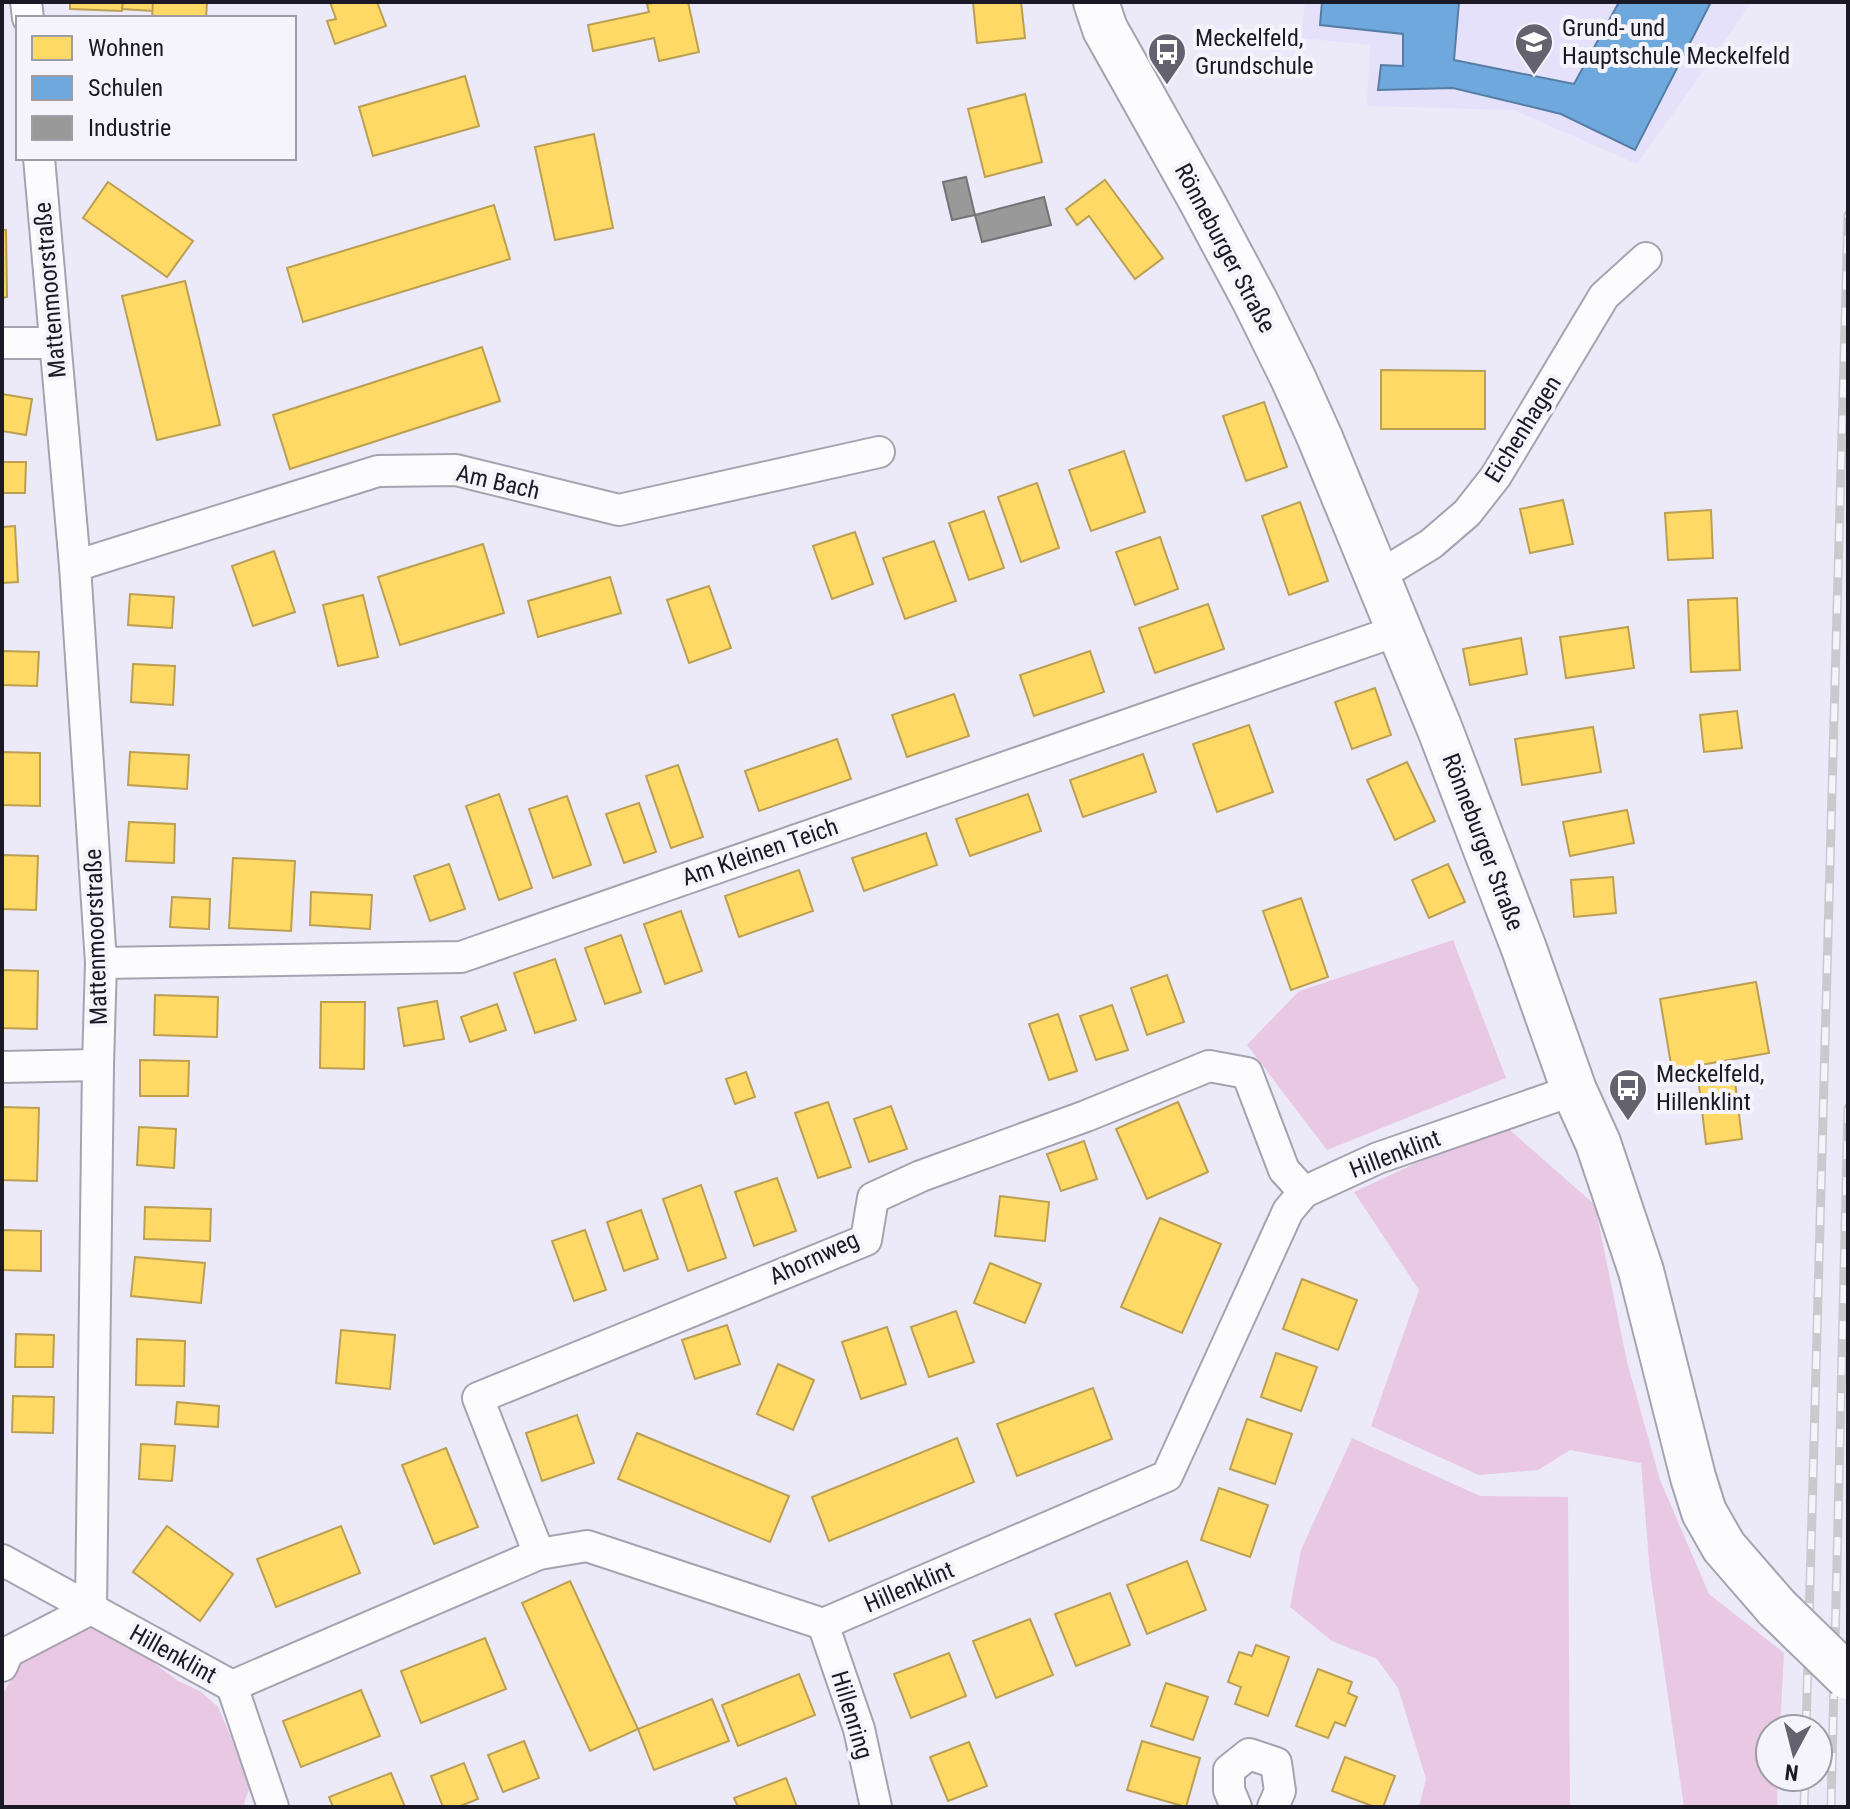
<svg xmlns="http://www.w3.org/2000/svg" width="1850" height="1809" viewBox="0 0 1850 1809" font-family="'Roboto Condensed',sans-serif">
<style>
.built{fill:#e5e1fa}
.green{fill:#e9c8e3}
.homes{fill:#ffd966;stroke:#bb9f52;stroke-width:2}
.schools{fill:#6fa8dc;stroke:#567da5;stroke-width:2}
.industry{fill:#999;stroke:#737376;stroke-width:2}
.lines{fill:none;stroke-linecap:round;stroke-linejoin:round}
.street-casing{stroke:#a6a3b0;stroke-width:34}
.secondary-casing{stroke:#a6a3b0;stroke-width:48}
.street{stroke:#fcfcfe;stroke-width:30}
.secondary{stroke:#fcfcfe;stroke-width:44}
.rail-casing{stroke:#cac9ce;stroke-width:9}
.rail{stroke:#f5f4fb;stroke-width:6;stroke-dasharray:18;stroke-linecap:butt}
.secondary-bridge-casing{stroke:#a6a3b0;stroke-width:48;stroke-linecap:butt}
.secondary-bridge{stroke:#fcfcfe;stroke-width:44}
.labels{text-anchor:middle;dominant-baseline:central;stroke-width:8;stroke-linejoin:round;paint-order:stroke}
.poi-label{font-size:24px;fill:#1b1925;stroke:#f5f4fb;text-anchor:start}
.street-label{font-size:24px;fill:#1b1925;stroke:#f5f4fb}
</style>
<rect width="100%" height="100%" fill="#ece9f9"/>
<!-- built -->
<path class="built" d="M1305,2H1752L1637,164L1514,110L1367,106L1370,45L1302,38Z"/>
<!-- green -->
<g class="green">
<path d="M1453,940L1506,1078L1327,1150L1247,1045L1299,991Z"/>
<path d="M1502,1123L1595,1205L1627,1362L1660,1480L1709,1594L1784,1653L1780,1729H1770V1777H1778L1777,1807H1684L1650,1572L1641,1463L1570,1450L1538,1470L1479,1475L1371,1426L1419,1290L1354,1192Z"/>
<path d="M1352,1438L1480,1496L1568,1497L1570,1807H1419L1426,1779L1398,1688L1377,1659L1332,1641L1290,1607L1301,1550Z"/>
<path d="M58,1623L105,1626L178,1681L200,1691L218,1707L251,1784L244,1803L246,1807H2V1696L21,1661Z"/>
</g>
<!-- homes -->
<g class="homes">
<path d="M70,2H123L122,11L70,9Z"/>
<path d="M123,2H153V11L122,9Z"/>
<path d="M153,2H207L206,18H152Z"/>
<path d="M330,2H377L386,26L335,44L327,21L336,19Z"/>
<path d="M658,2H688L699,52L659,61L654,38L593,51L588,25L649,12L647,4Z"/>
<path d="M973,2H1021L1025,38L977,43Z"/>
<path d="M465,76L479,126L373,156L359,107Z"/>
<path d="M1025,94L1042,162L985,177L968,109Z"/>
<path d="M594,134L613,228L555,240L535,147Z"/>
<path d="M1105,180L1163,258L1135,279L1089,216L1077,225L1066,209Z"/>
<path d="M108,182L193,241L167,277L83,218Z"/>
<path d="M494,205L510,259L303,322L287,268Z"/>
<path d="M2,230H6L7,297L2,298Z"/>
<path d="M185,281L220,425L157,440L122,296Z"/>
<path d="M482,347L500,401L290,469L273,415Z"/>
<path d="M1381,370L1485,371V429H1381Z"/>
<path d="M2,394L32,399L26,435L2,431Z"/>
<path d="M1264,402L1287,467L1246,481L1223,416Z"/>
<path d="M1124,451L1145,512L1091,531L1069,470Z"/>
<path d="M2,462H26L25,493H2Z"/>
<path d="M1037,483L1059,548L1021,562L998,497Z"/>
<path d="M1563,500L1573,544L1530,553L1520,509Z"/>
<path d="M1300,502L1328,581L1289,595L1262,516Z"/>
<path d="M1711,510L1713,558L1668,560L1665,513Z"/>
<path d="M984,511L1004,568L969,580L949,523Z"/>
<path d="M15,526L18,582L2,583V527Z"/>
<path d="M855,532L873,584L832,599L813,546Z"/>
<path d="M1160,537L1178,589L1135,605L1116,552Z"/>
<path d="M934,541L956,601L905,619L883,558Z"/>
<path d="M483,544L504,613L400,645L378,577Z"/>
<path d="M274,551L295,612L253,626L232,566Z"/>
<path d="M610,577L621,613L538,637L528,601Z"/>
<path d="M709,586L731,648L689,663L667,600Z"/>
<path d="M130,594L174,597L172,628L128,625Z"/>
<path d="M363,595L378,657L338,666L323,605Z"/>
<path d="M1737,598L1740,670L1691,672L1688,600Z"/>
<path d="M1208,604L1224,649L1155,673L1139,628Z"/>
<path d="M1628,627L1634,668L1566,678L1560,637Z"/>
<path d="M1521,638L1527,674L1470,685L1463,649Z"/>
<path d="M2,651L39,652L37,686L2,685Z"/>
<path d="M1090,651L1104,692L1034,716L1020,675Z"/>
<path d="M133,664L175,666L173,705L131,702Z"/>
<path d="M1375,688L1391,735L1352,749L1335,702Z"/>
<path d="M954,694L969,736L907,757L892,715Z"/>
<path d="M1737,711L1742,748L1704,752L1700,715Z"/>
<path d="M1249,725L1273,792L1217,812L1193,744Z"/>
<path d="M1593,727L1601,772L1522,785L1515,739Z"/>
<path d="M837,739L851,779L759,811L745,771Z"/>
<path d="M2,752L40,753V806L2,805Z"/>
<path d="M130,752L189,755L187,789L128,785Z"/>
<path d="M1143,754L1156,792L1083,817L1070,780Z"/>
<path d="M1407,762L1435,821L1395,840L1367,780Z"/>
<path d="M678,765L703,837L671,848L646,776Z"/>
<path d="M499,794L532,888L499,900L466,806Z"/>
<path d="M1028,794L1041,831L970,856L956,819Z"/>
<path d="M567,796L591,865L553,878L529,809Z"/>
<path d="M639,803L656,852L624,863L606,814Z"/>
<path d="M1627,810L1634,843L1570,856L1563,822Z"/>
<path d="M129,822L175,824L174,863L126,861Z"/>
<path d="M926,833L937,865L864,891L852,858Z"/>
<path d="M2,855L38,856L36,910L2,909Z"/>
<path d="M233,858L295,861L291,931L229,928Z"/>
<path d="M449,864L465,909L430,921L414,876Z"/>
<path d="M1448,864L1465,902L1429,918L1412,880Z"/>
<path d="M799,870L813,911L739,937L725,896Z"/>
<path d="M1613,877L1616,913L1574,917L1571,880Z"/>
<path d="M311,892L372,895L370,929L310,925Z"/>
<path d="M172,897L210,899L209,929L170,927Z"/>
<path d="M1301,898L1328,977L1291,990L1263,911Z"/>
<path d="M681,911L702,971L665,984L644,924Z"/>
<path d="M621,935L641,992L605,1004L585,948Z"/>
<path d="M555,959L576,1020L535,1033L514,973Z"/>
<path d="M2,970L38,971L37,1029L2,1028Z"/>
<path d="M1167,975L1184,1022L1147,1035L1131,988Z"/>
<path d="M1756,982L1769,1053L1672,1070L1660,999Z"/>
<path d="M155,995L218,997L217,1037L154,1035Z"/>
<path d="M437,1001L444,1039L404,1046L398,1008Z"/>
<path d="M321,1002H365L364,1069L320,1068Z"/>
<path d="M497,1004L506,1030L470,1042L461,1017Z"/>
<path d="M1112,1005L1128,1050L1096,1060L1080,1016Z"/>
<path d="M1058,1014L1077,1071L1049,1080L1029,1024Z"/>
<path d="M140,1060L189,1061L188,1096H140Z"/>
<path d="M746,1072L755,1097L735,1104L726,1079Z"/>
<path d="M1735,1081L1742,1139L1706,1144L1699,1085Z"/>
<path d="M828,1102L851,1167L818,1178L795,1113Z"/>
<path d="M1178,1102L1208,1172L1147,1199L1116,1129Z"/>
<path d="M891,1106L907,1149L869,1162L854,1119Z"/>
<path d="M2,1107L39,1108L37,1181L2,1180Z"/>
<path d="M139,1127L176,1129L174,1168L137,1165Z"/>
<path d="M1084,1141L1097,1179L1061,1191L1047,1154Z"/>
<path d="M777,1178L796,1231L754,1246L735,1192Z"/>
<path d="M701,1185L726,1258L688,1271L663,1199Z"/>
<path d="M1000,1196L1049,1202L1045,1241L995,1236Z"/>
<path d="M145,1207L211,1209L210,1241L144,1239Z"/>
<path d="M641,1210L658,1259L624,1271L607,1222Z"/>
<path d="M1160,1218L1221,1244L1182,1333L1121,1307Z"/>
<path d="M2,1230L41,1231V1271L2,1270Z"/>
<path d="M585,1230L606,1290L574,1301L552,1241Z"/>
<path d="M135,1257L205,1263L201,1303L131,1296Z"/>
<path d="M990,1263L1041,1284L1025,1323L974,1303Z"/>
<path d="M1302,1279L1357,1300L1338,1350L1283,1329Z"/>
<path d="M956,1311L974,1362L929,1377L911,1327Z"/>
<path d="M727,1325L740,1364L695,1379L682,1340Z"/>
<path d="M887,1327L906,1384L861,1399L842,1342Z"/>
<path d="M341,1330L395,1335L390,1389L336,1383Z"/>
<path d="M16,1334L54,1335L53,1367H15Z"/>
<path d="M137,1339L185,1341L184,1386L136,1385Z"/>
<path d="M1276,1353L1317,1367L1301,1411L1261,1397Z"/>
<path d="M778,1364L814,1380L793,1430L757,1414Z"/>
<path d="M1093,1388L1112,1439L1017,1476L997,1424Z"/>
<path d="M13,1396L54,1397L53,1433L12,1432Z"/>
<path d="M177,1402L219,1406L218,1427L175,1424Z"/>
<path d="M577,1415L594,1463L542,1481L526,1433Z"/>
<path d="M1247,1419L1292,1434L1275,1484L1230,1469Z"/>
<path d="M637,1433L789,1496L770,1542L618,1479Z"/>
<path d="M957,1438L974,1482L829,1541L812,1497Z"/>
<path d="M141,1444L175,1446L172,1481L139,1479Z"/>
<path d="M446,1448L478,1527L434,1544L402,1465Z"/>
<path d="M1219,1488L1268,1505L1250,1557L1201,1540Z"/>
<path d="M167,1526L233,1574L200,1621L133,1572Z"/>
<path d="M341,1526L360,1573L276,1607L257,1559Z"/>
<path d="M1187,1561L1206,1610L1147,1634L1127,1585Z"/>
<path d="M570,1581L638,1729L590,1751L522,1603Z"/>
<path d="M1110,1593L1130,1645L1076,1666L1055,1614Z"/>
<path d="M1030,1619L1053,1675L996,1698L973,1641Z"/>
<path d="M485,1638L506,1689L421,1723L401,1671Z"/>
<path d="M1256,1645L1289,1657L1268,1716L1235,1704L1241,1687L1228,1682L1239,1652L1252,1656Z"/>
<path d="M949,1653L966,1696L911,1718L894,1674Z"/>
<path d="M1318,1669L1352,1682L1348,1693L1357,1697L1345,1726L1335,1722L1328,1738L1296,1726Z"/>
<path d="M799,1674L815,1715L738,1746L722,1705Z"/>
<path d="M1166,1683L1208,1697L1193,1740L1151,1726Z"/>
<path d="M361,1690L380,1736L301,1767L283,1721Z"/>
<path d="M712,1699L729,1741L654,1770L638,1729Z"/>
<path d="M524,1741L539,1778L503,1792L488,1755Z"/>
<path d="M1142,1741L1200,1758L1186,1807L1127,1790Z"/>
<path d="M969,1742L987,1786L948,1801L930,1757Z"/>
<path d="M1345,1757L1395,1776L1383,1807H1375L1332,1791Z"/>
<path d="M464,1763L478,1799L458,1807H443L431,1776Z"/>
<path d="M391,1773L405,1807H333L329,1797Z"/>
<path d="M786,1778L797,1807H738L734,1798Z"/>
</g>
<!-- schools -->
<path class="schools" d="M1322,2H1459L1454,60L1574,84L1619,2H1711L1635,150L1561,114L1453,88L1378,90L1381,65L1403,66V34L1320,25Z"/>
<!-- industry -->
<g class="industry">
<path d="M966,177L975,215L952,220L943,182Z"/>
<path d="M1044,197L1051,225L982,242L975,215Z"/>
</g>
<g class="lines">
<!-- street casing -->
<g class="street-casing">
<g id="street">
<path d="M26,2L28,18"/>
<path d="M2,343H54"/>
<path d="M75,566L378,471L456,470L619,510L879,452"/>
<path d="M1377,577L1431,544L1467,513L1496,476L1604,296L1646,258"/>
<path d="M101,963L461,957L1399,630"/>
<path d="M2,1067L98,1065"/>
<path d="M539,1554L478,1398L866,1240L873,1198L921,1176L1086,1116L1209,1066L1247,1073L1284,1170L1304,1192"/>
<path d="M2,1560L232,1686L539,1554L587,1546L823,1624L1167,1476L1288,1211L1304,1192L1378,1158L1574,1090"/>
<path d="M823,1624L859,1729L876,1807"/>
<path d="M2,1666L8,1652L91,1609L98,1065L101,963L75,566L39,158"/>
<path d="M232,1686L273,1807"/>
<path d="M1236,1807L1229,1790V1770L1249,1754L1276,1763L1280,1791L1273,1807"/>
</g>
</g>
<!-- secondary casing -->
<g class="secondary-casing">
<path id="secondary" d="M1096,2L1105,29L1201,200L1255,301L1293,378L1320,438L1439,727L1523,946L1574,1090L1598,1143L1641,1271L1693,1477L1704,1512L1724,1547L1777,1608"/>
</g>
<!-- street -->
<use href="#street" class="street"/>
<!-- secondary -->
<use href="#secondary" class="secondary"/>
<!-- rail casing -->
<g class="rail-casing">
<g id="rail">
<path d="M1806,1729L1848,215"/>
<path d="M1804,1807L1805,1777"/>
<path d="M1831,1807L1848,1108"/>
</g>
</g>
<!-- rail -->
<use href="#rail" class="rail"/>
<!-- secondary-bridge casing -->
<g class="secondary-bridge-casing">
<path id="secondary-bridge" d="M1777,1608L1848,1677"/>
</g>
<!-- secondary-bridge -->
<use href="#secondary-bridge" class="secondary-bridge"/>
</g>
<!-- icons -->
<defs>
<g id="school-pin" transform="scale(2)"><path d="M0 17L-7.5 6A9.5 9.5 0 1 1 7.5 6Z" fill="#64626f" stroke="#f5f4fb"/><path d="M0-5L7-2L0 1L-7-2ZM-4 1L0 2.5L4 1V4Q0 6-4 4Z" fill="#fff"/></g>
<g id="bus-pin" transform="scale(2)"><path d="M0 17L-7.5 6A9.5 9.5 0 1 1 7.5 6Z" fill="#64626f" stroke="#f5f4fb"/><path d="M-5-6H5V4H4V6H2V4H-2V6H-4V4H-5ZM-3.5-4V0h7V-4ZM-3.5 1.2v1.5H-2V1.2ZM2 1.2v1.5H3.5V1.2Z" fill="#fff"/></g>
</defs>
<g fill-rule="evenodd">
<use href="#school-pin" x="1534" y="42"/>
<use href="#bus-pin" x="1167" y="52"/>
<use href="#bus-pin" x="1628" y="1088"/>
</g>
<g class="labels">
<!-- poi labels -->
<g class="poi-label">
<text x="1562" y="28">Grund- und<tspan x="1562" dy="28">Hauptschule Meckelfeld</tspan></text>
<text x="1195" y="38">Meckelfeld,<tspan x="1195" dy="28">Grundschule</tspan></text>
<text x="1656" y="1074">Meckelfeld,<tspan x="1656" dy="28">Hillenklint</tspan></text>
</g>
<!-- street labels -->
<g class="street-label">
<text transform="translate(1225 248) rotate(62)">Rönneburger Straße</text>
<text transform="translate(50 290) rotate(-95)">Mattenmoorstraße</text>
<text transform="translate(1523 429) rotate(-58)">Eichenhagen</text>
<text transform="translate(498 482) rotate(13)">Am Bach</text>
<text transform="translate(1483 842) rotate(69)">Rönneburger Straße</text>
<text transform="translate(760 852) rotate(-19)">Am Kleinen Teich</text>
<text transform="translate(96 937) rotate(-92)">Mattenmoorstraße</text>
<text transform="translate(1395 1154) rotate(-21)">Hillenklint</text>
<text transform="translate(814 1258) rotate(-25)">Ahornweg</text>
<text transform="translate(909 1587) rotate(-23)">Hillenklint</text>
<text transform="translate(173 1654) rotate(29)">Hillenklint</text>
<text transform="translate(852 1715) rotate(73)">Hillenring</text>
</g>
</g>
<!-- border -->
<rect width="1850" height="1809" fill="none" stroke="#1b1925" stroke-width="8"/>
<!-- legend -->
<rect x="16" y="16" width="280" height="144" fill="#f5f4fb" stroke="#9e9ca5" stroke-width="2"/>
<rect x="32" y="36" width="40" height="24" fill="#ffd966" stroke="#9e9ca5" stroke-width="2"/>
<text x="88" y="56" font-size="24" fill="#1b1925">Wohnen</text>
<rect x="32" y="76" width="40" height="24" fill="#6fa8dc" stroke="#9e9ca5" stroke-width="2"/>
<text x="88" y="96" font-size="24" fill="#1b1925">Schulen</text>
<rect x="32" y="116" width="40" height="24" fill="#999999" stroke="#9e9ca5" stroke-width="2"/>
<text x="88" y="136" font-size="24" fill="#1b1925">Industrie</text>
<!-- north arrow -->
<g transform="translate(1794 1753) rotate(187)"><circle r="38" fill="#f5f4fb" stroke="#9e9ca5" stroke-width="2"/>
<path d="M0-6L14 30L0 20L-14 30Z" fill="#64626f"/>
<text y="-12" font-size="22" font-weight="bold" text-anchor="middle" fill="#1b1925">N</text>
</g>
</svg>
